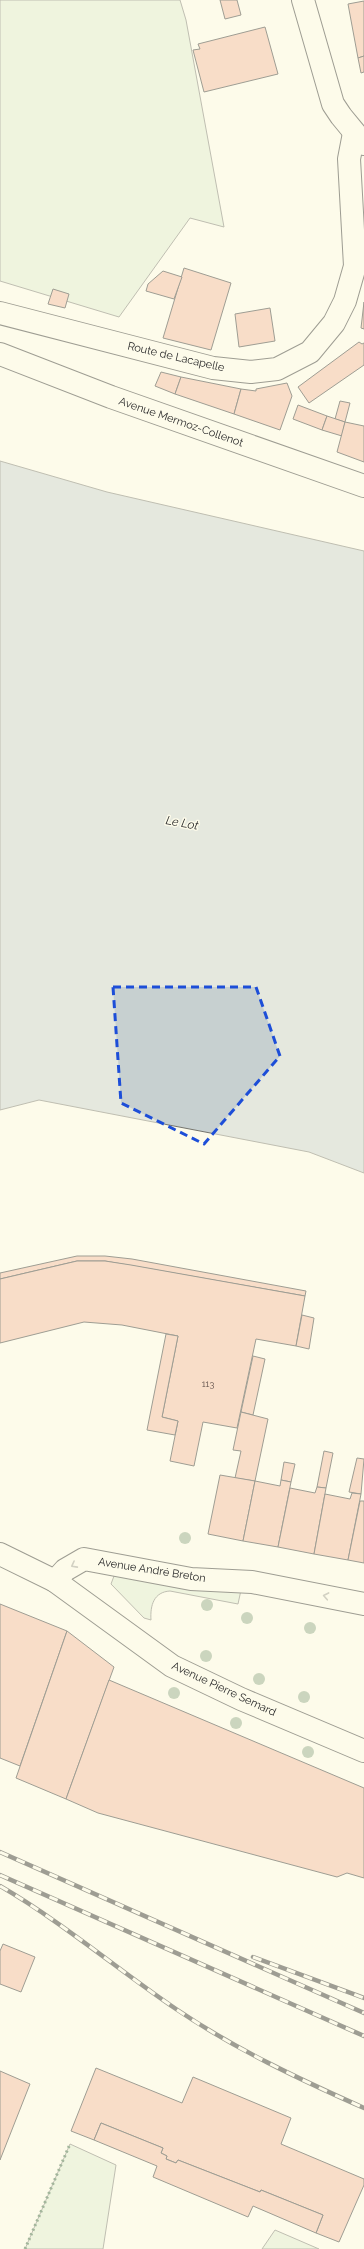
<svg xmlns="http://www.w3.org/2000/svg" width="364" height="2249" viewBox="0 0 364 2249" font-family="Raleway,sans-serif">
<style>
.green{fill:#deebd1;stroke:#74746e}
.water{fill:#c7d0d0;stroke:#74746e}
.building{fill:#f2b8a0;stroke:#2b2b2b}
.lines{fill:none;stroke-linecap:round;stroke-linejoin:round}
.minor-casing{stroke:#2b2b2b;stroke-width:24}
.minor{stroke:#fdfbea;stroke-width:22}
.rail-casing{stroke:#2b2b2b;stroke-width:4.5}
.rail{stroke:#fdfbea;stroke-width:3;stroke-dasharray:9;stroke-linecap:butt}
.hedge{stroke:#34623c;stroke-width:3;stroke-dasharray:2 3;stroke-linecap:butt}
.tree{fill:#8ea78a}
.oneway{stroke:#9e9d94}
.marked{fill:none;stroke:#1d4ed8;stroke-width:3;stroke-dasharray:8 5;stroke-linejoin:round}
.labels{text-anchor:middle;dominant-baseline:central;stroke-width:3;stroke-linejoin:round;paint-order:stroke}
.number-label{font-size:9px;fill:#5d4e48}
.street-label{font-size:11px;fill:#2b2b2b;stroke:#fdfbea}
.water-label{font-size:12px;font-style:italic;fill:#2b2b2b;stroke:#fdfbea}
</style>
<rect width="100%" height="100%" fill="#fdfbea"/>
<!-- green -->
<g class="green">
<path d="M0,0H180L186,20L224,227L190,218L119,317L0,281Z"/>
<path d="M119,1575L241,1590L238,1604L170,1591C154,1592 150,1605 151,1620L144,1618L111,1584L114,1576Z"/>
<path d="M70,2144L116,2165L103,2249H25Z"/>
<path d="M275,2230L319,2249H262Z"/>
</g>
<!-- water -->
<path class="water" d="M0,461L107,492L364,551V1173L309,1152L39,1100L0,1110Z"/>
<!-- building -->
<g class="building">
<path d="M220,0H237L241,15L225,19Z"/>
<path d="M364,1V56L358,58L348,4Z"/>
<path d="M265,27L278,74L204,92L193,50L200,49L198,44Z"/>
<path d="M364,56V72L361,73L358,58Z"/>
<path d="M184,268L231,283L211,350L163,338Z"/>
<path d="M163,271L182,277L174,299L146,291L148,284Z"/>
<path d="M53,289L69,294L65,308L48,304Z"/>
<path d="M364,302V329L361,328Z"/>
<path d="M270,308L275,341L239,347L235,314Z"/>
<path d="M359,342L362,344L364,343V365L309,403L298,387Z"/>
<path d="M161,372L181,377L175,394L155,386Z"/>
<path d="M181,377L241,389L234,414L175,394Z"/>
<path d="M287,383L292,396L280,430L234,414L241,389L256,391V389Z"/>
<path d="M340,401L350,403L345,422L335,419Z"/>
<path d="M298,405L327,416L322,430L293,419Z"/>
<path d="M327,416L345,422L342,436L322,430Z"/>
<path d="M345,422L364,426V462L337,452Z"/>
<path d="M77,1256H105L132,1259L306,1291L305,1296L105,1261H77L0,1279V1273Z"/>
<path d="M77,1261H105L131,1265L305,1296L296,1346L256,1339L237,1428L203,1422L194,1466L170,1461L178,1421L162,1417L178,1336L122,1325L84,1322L0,1343V1279Z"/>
<path d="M302,1315L314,1318L309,1349L296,1346Z"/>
<path d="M166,1334L178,1336L162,1417L178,1421L175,1435L147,1430Z"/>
<path d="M253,1356L265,1359L253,1415L241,1412Z"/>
<path d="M241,1412L268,1419L255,1481L235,1478L241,1451L233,1450Z"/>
<path d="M324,1451L333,1453L326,1488L317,1487Z"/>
<path d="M357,1458L364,1459L361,1494L349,1492Z"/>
<path d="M284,1462L295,1464L291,1482L281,1480Z"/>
<path d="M220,1475L255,1481L243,1541L208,1534Z"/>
<path d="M281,1480L291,1482L278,1547L243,1541L255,1481L280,1486Z"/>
<path d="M317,1487L326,1488L314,1554L278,1547L290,1488L315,1493Z"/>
<path d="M352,1493L361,1494L348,1560L314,1554L325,1494L350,1499Z"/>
<path d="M360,1501H364V1563L348,1560Z"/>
<path d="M0,1604L67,1631L20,1766L0,1758Z"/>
<path d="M67,1631L114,1667L66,1799L16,1778Z"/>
<path d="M109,1680L364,1788V1878L347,1873L337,1877L98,1813L66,1799Z"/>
<path d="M3,1944L35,1957L21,1992L0,1984V1951Z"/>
<path d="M96,2068L182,2103L193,2077L291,2118L281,2144L364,2179V2185L339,2242L316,2233L323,2215L261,2190L260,2192L178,2160L176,2163L166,2159L167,2156L161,2153L163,2148L101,2123L94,2140L71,2131Z"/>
<path d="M0,2071L30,2084L0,2160Z"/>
<path d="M101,2123L163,2148L161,2153L167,2156L166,2159L176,2163L178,2160L260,2192L261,2190L323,2215L316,2233L253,2206L248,2217L153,2177L157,2166L94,2140Z"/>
</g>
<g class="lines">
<!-- minor casing -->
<g class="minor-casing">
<g id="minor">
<path d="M303,0L333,104L341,116L364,144"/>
<path d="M0,313L213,368L251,372L277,369L310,352L334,323L345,301L355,266L349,159L354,133"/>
<path d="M0,354L111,397L364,486"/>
<path d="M0,1554L55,1581L172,1666L241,1699L364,1751"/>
<path d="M55,1581L65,1570L84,1559L191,1579L252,1582L364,1604"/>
</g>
</g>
<!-- minor -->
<use href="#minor" class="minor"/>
<!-- rail casing -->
<g class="rail-casing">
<g id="rail">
<path d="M0,1852L364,2013"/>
<path d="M0,1875L364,2036"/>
<path d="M0,1886C62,1922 117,1969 176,2009C235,2049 299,2079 364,2108"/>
<path d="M253,1957L364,1998"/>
</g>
</g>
<!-- rail -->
<use href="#rail" class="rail"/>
<!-- hedge -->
<path class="hedge" d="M25,2249L70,2144"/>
</g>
<!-- trees -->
<g class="tree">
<circle cx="185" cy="1538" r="6"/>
<circle cx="207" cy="1605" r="6"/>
<circle cx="247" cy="1618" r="6"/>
<circle cx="310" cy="1628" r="6"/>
<circle cx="206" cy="1656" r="6"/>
<circle cx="259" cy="1679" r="6"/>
<circle cx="174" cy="1693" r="6"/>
<circle cx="304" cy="1697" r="6"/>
<circle cx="236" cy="1723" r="6"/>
<circle cx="308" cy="1752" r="6"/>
</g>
<!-- one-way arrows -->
<defs><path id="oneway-chevron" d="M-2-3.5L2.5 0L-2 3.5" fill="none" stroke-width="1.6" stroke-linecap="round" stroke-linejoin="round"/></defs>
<g class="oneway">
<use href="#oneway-chevron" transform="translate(74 1565) rotate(152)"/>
<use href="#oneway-chevron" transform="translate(326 1596) rotate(-169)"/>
</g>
<!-- marked area -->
<path d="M0 0H364V2249H0ZM113,987H256L280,1056L204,1144L121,1103Z" fill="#fdfbea" fill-opacity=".55" fill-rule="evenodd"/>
<path class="marked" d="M113,987H256L280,1056L204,1144L121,1103Z"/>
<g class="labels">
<!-- number labels -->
<g class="number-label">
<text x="208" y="1384">113</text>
</g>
<!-- street labels -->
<g class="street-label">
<text transform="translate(176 357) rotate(13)">Route de Lacapelle</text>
<text transform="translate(181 422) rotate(19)">Avenue Mermoz-Collenot</text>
<text transform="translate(152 1570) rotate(9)">Avenue André Breton</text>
<text transform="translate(224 1689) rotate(25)">Avenue Pierre Semard</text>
</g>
<!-- water labels -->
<g class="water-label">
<text transform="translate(182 823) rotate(10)">Le Lot</text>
</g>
</g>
</svg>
